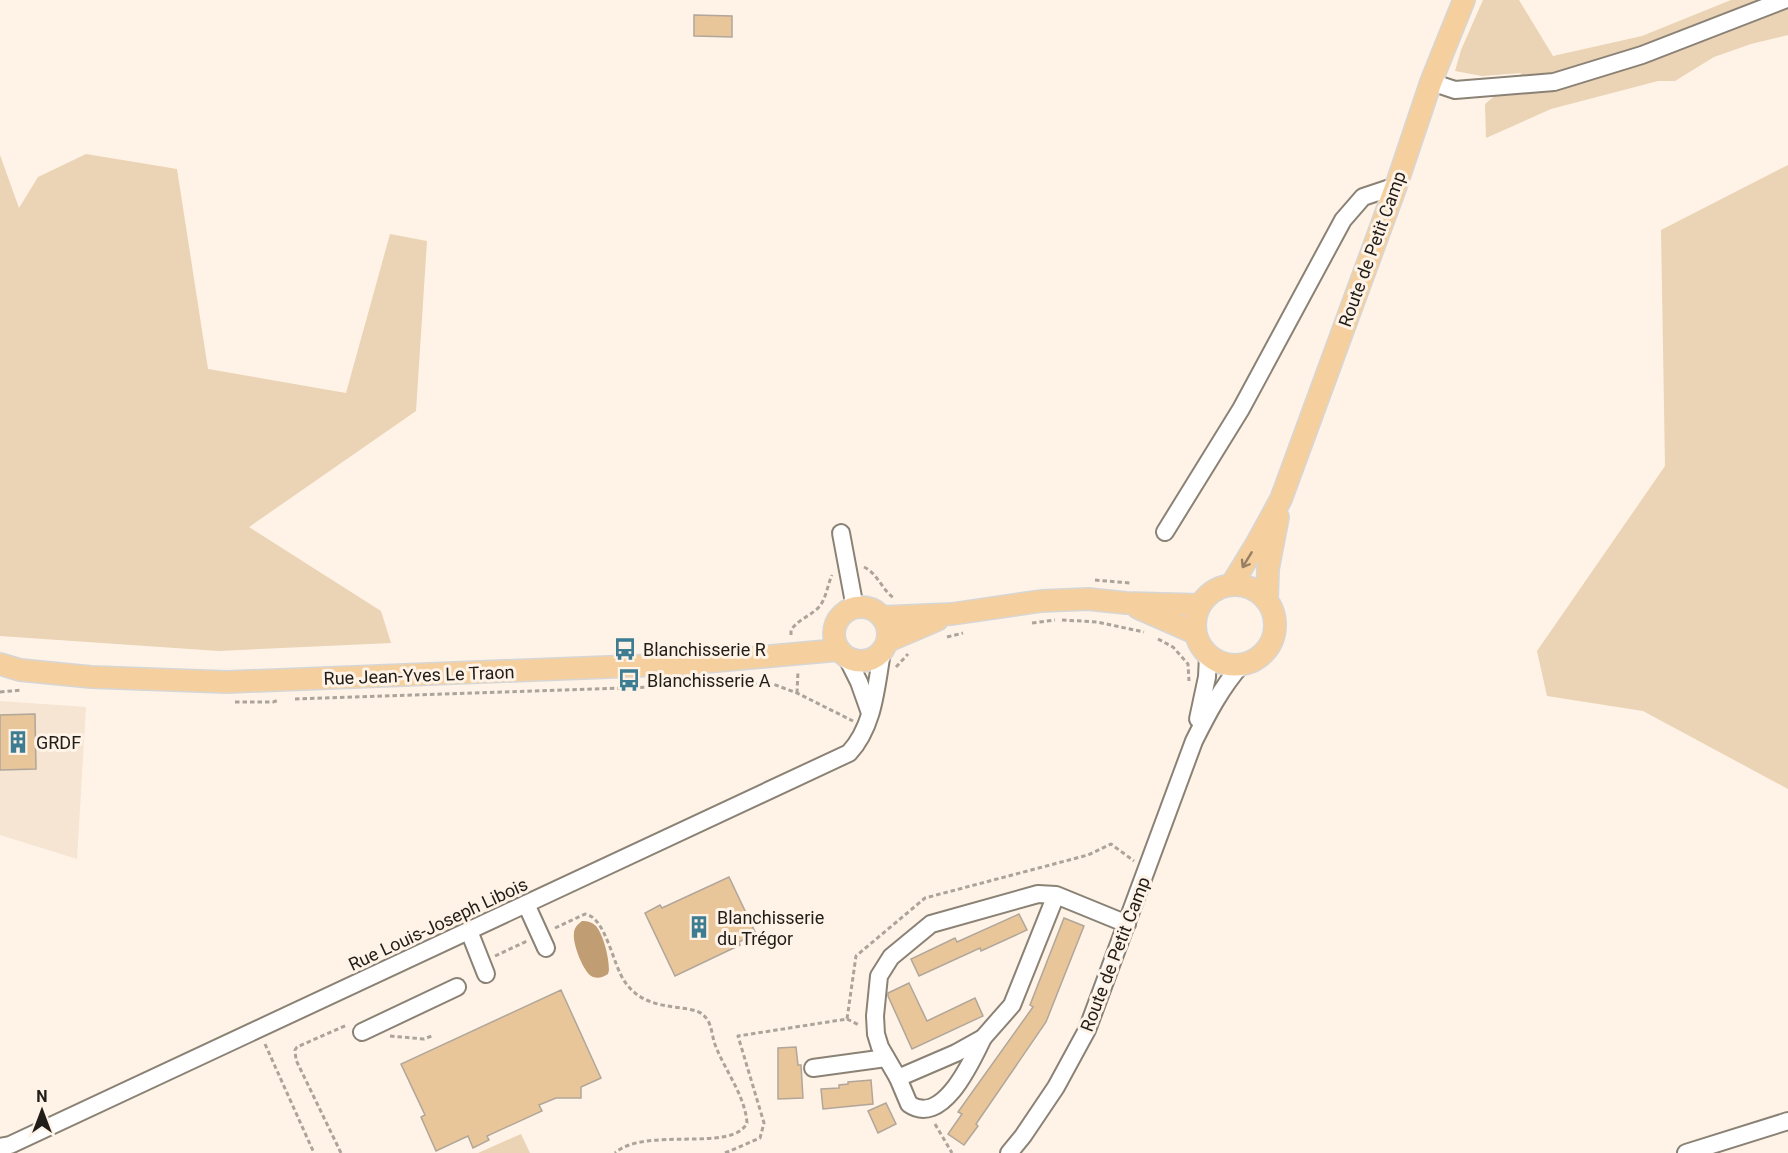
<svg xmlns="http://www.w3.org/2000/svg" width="1788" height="1153" viewBox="0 0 1788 1153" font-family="Roboto,sans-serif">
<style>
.built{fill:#f5e5d2}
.green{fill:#ebd3b6}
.water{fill:#c09d73}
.building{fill:#e9c59a;stroke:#b0a69a;stroke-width:1.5}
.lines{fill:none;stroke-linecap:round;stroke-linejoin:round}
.minor-casing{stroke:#8b8276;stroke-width:20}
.major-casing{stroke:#d7d6d6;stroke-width:24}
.path{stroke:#aca49a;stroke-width:3;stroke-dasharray:4.5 3;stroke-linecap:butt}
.minor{stroke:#fff;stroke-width:16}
.major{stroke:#f5d09e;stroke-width:21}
.oneway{stroke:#967f62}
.labels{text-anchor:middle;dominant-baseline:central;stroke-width:6;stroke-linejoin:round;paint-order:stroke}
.street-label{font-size:18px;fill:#211d19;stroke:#fef3e6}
.poi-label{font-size:18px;fill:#211d19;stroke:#fef3e6;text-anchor:start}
</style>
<rect width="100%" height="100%" fill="#fef3e6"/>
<!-- built -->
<path class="built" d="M0,701L86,707L77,859L0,835Z"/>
<!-- green -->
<g class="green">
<path d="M1483,0H1519L1553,56L1642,36L1731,0H1788V35L1751,44L1714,57L1675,81H1658L1551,109L1486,138L1485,104L1522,73L1482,76L1455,71L1461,50Z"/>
<path d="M86,154L177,169L208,369L346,393L390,234L427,241L416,411L249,527L381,611L391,643L219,651L0,636V155L19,208L38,177Z"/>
<path d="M1788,165V789L1643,711L1547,696L1537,651L1665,466L1661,230Z"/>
<path d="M521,1134L530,1153H478Z"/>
</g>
<!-- water -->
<path class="water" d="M582,921C587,921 592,922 596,926C604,936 609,958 609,970L608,974C603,977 599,979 593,977C584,974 572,943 574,933C574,928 578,924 582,921Z"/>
<!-- building -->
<g class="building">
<path d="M694,15L732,16V37L694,36Z"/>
<path d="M35,714L36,769L0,770V715Z"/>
<path d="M729,877L756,934L739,942L740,945L675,976L645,913L660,905L662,908Z"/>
<path d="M1019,914L1027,930L981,951L980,948L919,976L911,959L955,938L957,942Z"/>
<path d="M1064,918L1084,926L1046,1022L976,1124L978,1126L964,1145L948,1134L962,1114L958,1112L1033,1007L1030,1005Z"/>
<path d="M909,983L927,1021L975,998L983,1016L912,1049L888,996V993Z"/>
<path d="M561,990L601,1078L581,1087V1098H556L539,1105L542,1111L487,1136L489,1140L473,1148L468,1136L436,1151L421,1117L425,1115L401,1064Z"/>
<path d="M796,1047L798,1065H801L803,1098L778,1099V1048Z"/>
<path d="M871,1080L873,1104L823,1109L821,1089L839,1088V1085L848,1084V1082Z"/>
<path d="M886,1103L896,1124L878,1133L868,1111Z"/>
</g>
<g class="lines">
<!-- minor casing -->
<g class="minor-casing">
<g id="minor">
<path d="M1431,82L1455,90L1554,82L1642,55L1784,0"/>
<path d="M1165,532L1241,409L1343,220L1363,197L1396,186"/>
<path d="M841,533L855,608"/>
<path d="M847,658L859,682L870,713"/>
<path d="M1198,719L1207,677L1208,656"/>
<path d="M1056,895L1012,1005L983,1038L956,1053L898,1078L880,1047L876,1034L875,1016L879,976L891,957L931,924L1038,894L1056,895L1127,924"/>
<path d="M526,904L546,948"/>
<path d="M469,931L486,974"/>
<path d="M362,1032L457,987"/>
<path d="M813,1068L886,1058"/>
<path d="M898,1078L909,1104C942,1127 971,1063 983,1038"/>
<path d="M0,1147L10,1145L849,753C874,726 876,687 882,652"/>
<path d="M1009,1153L1023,1136L1056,1087L1087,1030L1194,741C1208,713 1221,688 1242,664"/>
<path d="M1686,1153L1788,1121"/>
</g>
</g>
<!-- major casing -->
<g class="major-casing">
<g id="major">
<path d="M1232,584L1257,543L1281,499L1396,186L1431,82L1464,0"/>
<circle cx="1235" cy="625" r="40"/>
<path d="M1267,600L1268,569L1278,517"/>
<circle cx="861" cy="634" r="27"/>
<path d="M1138,608L1195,633"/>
<path d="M882,617L952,614L1041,601L1088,599L1126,603L1200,605"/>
<path d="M888,641L937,620"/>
<path d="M0,664L20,670L91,677L227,682L684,664L838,650"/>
</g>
</g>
<!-- path -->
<g class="path">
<path d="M864,567C878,574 882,590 894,598"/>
<path d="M1095,580L1130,583"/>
<path d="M1062,620L1097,622L1144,632"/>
<path d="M1032,623L1055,620"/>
<path d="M791,635V630C798,620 808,617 817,609C826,601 827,586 832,575"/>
<path d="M947,637L963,633"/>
<path d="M1158,639L1173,647L1188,664L1189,681"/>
<path d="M896,667L908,654"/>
<path d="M0,692L22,690"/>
<path d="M797,693L798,671"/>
<path d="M295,699L770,683L797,693L853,721"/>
<path d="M235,702H273L279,700"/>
<path d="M555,928L585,914C606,917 613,966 625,982C639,1002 658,1005 681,1008C688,1009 697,1010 702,1014C713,1022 711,1036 716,1047C726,1072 745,1096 747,1123C733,1153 645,1126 615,1153"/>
<path d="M495,956L527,941"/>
<path d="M847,1019L859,1025"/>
<path d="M390,1036L424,1039L434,1035"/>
<path d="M265,1044L314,1153"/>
<path d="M935,1124L952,1153"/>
<path d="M341,1153L296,1060L295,1050L297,1047L347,1025"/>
<path d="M725,1153L760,1138L764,1123L738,1036L847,1019L856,956L925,898L1088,855L1111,844L1134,861"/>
</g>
<!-- minor -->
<use href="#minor" class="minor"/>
<!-- major -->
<use href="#major" class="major"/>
</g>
<!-- one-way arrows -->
<defs><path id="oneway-shaft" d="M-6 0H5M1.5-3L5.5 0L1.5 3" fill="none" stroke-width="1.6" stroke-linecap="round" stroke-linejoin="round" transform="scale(1.5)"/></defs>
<use class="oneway" href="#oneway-shaft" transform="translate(1247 560) rotate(121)"/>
<!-- icons -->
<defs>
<g id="bus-bare" transform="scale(1.8)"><path d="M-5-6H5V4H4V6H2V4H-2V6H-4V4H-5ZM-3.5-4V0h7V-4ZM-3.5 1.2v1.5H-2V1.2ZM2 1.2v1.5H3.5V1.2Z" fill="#3d7c91" stroke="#fef3e6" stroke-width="2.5" paint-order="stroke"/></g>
<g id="building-bare" transform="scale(1.8)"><path d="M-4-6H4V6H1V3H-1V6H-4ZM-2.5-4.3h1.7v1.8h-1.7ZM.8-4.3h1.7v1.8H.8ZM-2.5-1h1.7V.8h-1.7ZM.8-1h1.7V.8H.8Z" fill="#3d7c91" stroke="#fef3e6" stroke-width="2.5" paint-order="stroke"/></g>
</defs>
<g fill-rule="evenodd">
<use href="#bus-bare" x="625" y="649"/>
<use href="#bus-bare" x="629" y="680"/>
<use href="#building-bare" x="18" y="742"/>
<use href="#building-bare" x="699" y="927"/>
</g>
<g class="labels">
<!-- street labels -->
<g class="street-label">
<text transform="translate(1372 249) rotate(-70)">Route de Petit Camp</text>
<text transform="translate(419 675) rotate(-2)">Rue Jean-Yves Le Traon</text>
<text transform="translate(438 924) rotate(-25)">Rue Louis-Joseph Libois</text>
<text transform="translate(1115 954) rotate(-69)">Route de Petit Camp</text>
</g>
<!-- poi labels -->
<g class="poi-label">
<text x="643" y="649">Blanchisserie R</text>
<text x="647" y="680">Blanchisserie A</text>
<text x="36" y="742">GRDF</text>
<text x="717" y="917">Blanchisserie<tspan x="717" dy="21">du Trégor</tspan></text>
</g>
</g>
<!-- north arrow -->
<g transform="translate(42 1111)" stroke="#fef3e6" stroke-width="4.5" paint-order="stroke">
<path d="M0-4.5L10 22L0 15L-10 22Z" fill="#211d19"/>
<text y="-9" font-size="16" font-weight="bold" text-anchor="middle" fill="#211d19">N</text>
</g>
</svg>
